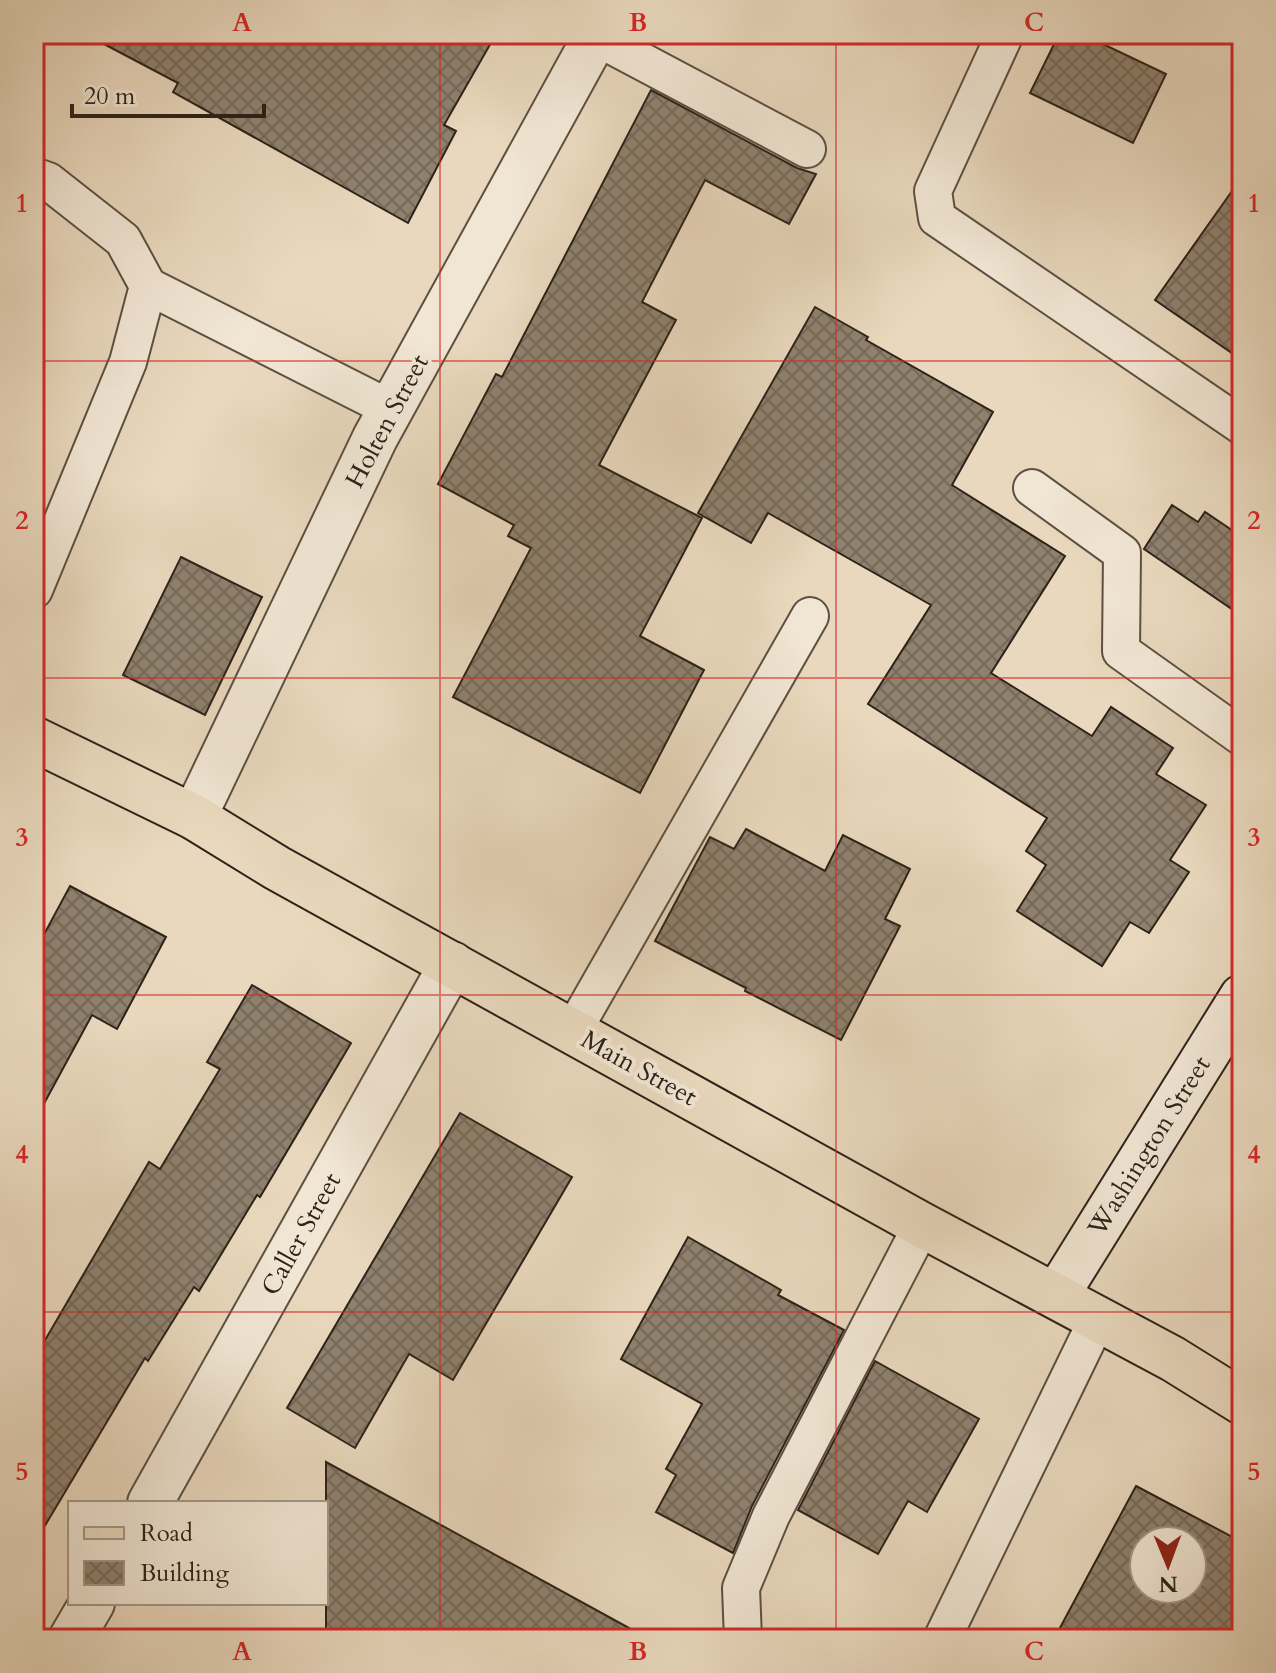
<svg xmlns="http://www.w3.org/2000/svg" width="1276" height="1673" viewBox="0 0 1276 1673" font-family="Cardo,serif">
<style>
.building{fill:url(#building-cross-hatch);stroke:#2d2219;stroke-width:2;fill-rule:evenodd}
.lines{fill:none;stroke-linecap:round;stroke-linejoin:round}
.lane-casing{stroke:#5c5042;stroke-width:40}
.street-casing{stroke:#5c5042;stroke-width:48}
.secondary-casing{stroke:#2d2219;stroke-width:48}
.primary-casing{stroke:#2d2219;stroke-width:48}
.lane{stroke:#f1e6d4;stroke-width:36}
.street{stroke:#f1e6d4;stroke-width:44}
.secondary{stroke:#f1e6d4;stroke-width:44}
.primary{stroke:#e9d8bd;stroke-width:44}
.grid{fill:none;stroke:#d62828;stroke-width:2;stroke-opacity:0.55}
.labels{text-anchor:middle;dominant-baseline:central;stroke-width:8;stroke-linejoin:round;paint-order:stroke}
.street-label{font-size:26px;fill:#2d2219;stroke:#f1e6d4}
.neatline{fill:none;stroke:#d62828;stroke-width:3}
.grid-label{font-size:26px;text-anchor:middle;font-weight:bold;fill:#d62828}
</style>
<defs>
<pattern id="building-cross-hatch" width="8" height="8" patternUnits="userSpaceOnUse" patternTransform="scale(2)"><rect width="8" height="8" fill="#8f816e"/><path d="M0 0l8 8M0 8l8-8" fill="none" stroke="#75695a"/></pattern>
</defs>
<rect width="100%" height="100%" fill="#e9d8bd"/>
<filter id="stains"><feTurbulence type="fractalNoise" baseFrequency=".0025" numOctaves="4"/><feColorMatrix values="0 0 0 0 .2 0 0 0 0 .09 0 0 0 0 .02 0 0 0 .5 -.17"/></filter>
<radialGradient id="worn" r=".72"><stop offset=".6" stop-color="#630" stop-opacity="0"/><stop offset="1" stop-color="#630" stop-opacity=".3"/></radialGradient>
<!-- building -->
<g class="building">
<path d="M85,34H496L444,125L456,131L408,223L173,92L178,83Z"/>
<path d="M1059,34H1082L1166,74L1133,143L1030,93Z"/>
<path d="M651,90L797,168L816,174L789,224L705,180L642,302L676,320L599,465L702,518L640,636L704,670L640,793L453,697L531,548L508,536L514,525L438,484L496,374L502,377Z"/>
<path d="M1242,177V360L1155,300Z"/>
<path d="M815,307L868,337L866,340L993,412L952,485L1065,556L991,673L1092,736L1111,707L1173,748L1156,774L1206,805L1170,860L1189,872L1149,933L1130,922L1102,966L1017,911L1046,865L1026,851L1047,818L868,704L931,605L768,513L751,543L698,513Z"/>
<path d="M1172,505L1198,522L1205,512L1242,537V616L1144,549Z"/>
<path d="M181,557L262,597L205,715L123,675Z"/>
<path d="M746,829L825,871L843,835L910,869L885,919L900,926L841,1040L745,991L746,988L655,941L710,837L734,849Z"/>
<path d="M70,886L166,937L117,1029L92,1015L34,1122V953Z"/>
<path d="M252,985L351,1043L260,1197L257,1195L199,1291L194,1287L148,1361L145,1358L34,1544V1359L149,1162L160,1169L220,1069L207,1062Z"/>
<path d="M460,1113L572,1177L453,1380L409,1354L355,1448L287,1408Z"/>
<path d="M688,1237L781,1290L778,1295L844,1330L752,1506L733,1553L656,1512L676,1475L666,1469L702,1404L621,1359Z"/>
<path d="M875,1361L979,1419L927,1512L908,1501L878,1554L798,1510Z"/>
<path d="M326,1462L649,1639H326Z"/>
<path d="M1136,1486L1242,1542V1639H1054ZM1144,1541H1192V1589H1144Z"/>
</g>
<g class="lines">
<!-- lane casing -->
<g class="lane-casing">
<g id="lane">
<path d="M1005,34L933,191L937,218L1242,426"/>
<path d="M596,37L807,149"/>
<path d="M34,176L48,181L123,240L148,286L128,362L34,590"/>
<path d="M148,286L391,409"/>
<path d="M1032,488L1122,553L1121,651L1242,737"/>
<path d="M573,1031L810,616"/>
<path d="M743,1639L741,1588L771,1516L922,1225"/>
<path d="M942,1639L1098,1318"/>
</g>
</g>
<!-- street casing -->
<g class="street-casing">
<g id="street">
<path d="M194,817L375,438L597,34"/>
<path d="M150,1503L452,964"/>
<path d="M71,1639L92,1603"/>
</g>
</g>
<!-- secondary casing -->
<g class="secondary-casing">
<path id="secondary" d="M1056,1296L1242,997"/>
</g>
<!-- primary casing -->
<g class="primary-casing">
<path id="primary" d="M34,739L194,817L277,868L922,1225L1173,1359L1242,1402"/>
</g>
<!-- lane -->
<use href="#lane" class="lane"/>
<!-- street -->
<use href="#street" class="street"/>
<!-- secondary -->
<use href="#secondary" class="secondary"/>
<!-- primary -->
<use href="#primary" class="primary"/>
</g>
<!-- grid -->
<path class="grid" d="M440,34V1639M836,34V1639M34,361H1242M34,678H1242M34,995H1242M34,1312H1242"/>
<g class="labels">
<!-- street labels -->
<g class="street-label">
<text transform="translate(387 421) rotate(-62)">Holten Street</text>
<text transform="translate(639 1068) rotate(29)">Main Street</text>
<text transform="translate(1149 1146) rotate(-58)">Washington Street</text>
<text transform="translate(301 1234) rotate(-61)">Caller Street</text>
</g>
</g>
<!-- margin -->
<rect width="1276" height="1673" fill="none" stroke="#e9d8bd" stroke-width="88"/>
<!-- legend -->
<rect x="68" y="1501" width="260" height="104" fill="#f1e6d4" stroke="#a39889" stroke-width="2"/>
<rect x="84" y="1527" width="40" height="12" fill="#e9d8bd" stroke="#a39889" stroke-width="2"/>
<text x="140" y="1541" font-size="24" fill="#2d2219">Road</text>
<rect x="84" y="1561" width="40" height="24" fill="url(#building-cross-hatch)" stroke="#a39889" stroke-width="2"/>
<text x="140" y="1581" font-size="24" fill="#2d2219">Building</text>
<!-- north arrow -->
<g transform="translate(1168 1565) rotate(179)"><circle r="38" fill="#f1e6d4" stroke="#a39889" stroke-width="2"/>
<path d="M0-6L14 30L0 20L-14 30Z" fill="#8f2418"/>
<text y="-12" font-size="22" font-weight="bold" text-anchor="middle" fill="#2d2219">N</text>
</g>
<!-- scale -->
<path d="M72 104v12h192v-12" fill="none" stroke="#2d2219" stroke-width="4"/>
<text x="84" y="104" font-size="24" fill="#2d2219" stroke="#f1e6d4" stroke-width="6" paint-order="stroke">20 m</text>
<rect x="44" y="44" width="1188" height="1585" class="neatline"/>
<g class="grid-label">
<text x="242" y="31">A</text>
<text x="638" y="31">B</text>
<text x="1034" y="31">C</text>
<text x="22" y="212">1</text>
<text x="1254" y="212">1</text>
<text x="22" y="529">2</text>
<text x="1254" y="529">2</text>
<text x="22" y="846">3</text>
<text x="1254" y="846">3</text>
<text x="22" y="1163">4</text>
<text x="1254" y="1163">4</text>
<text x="22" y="1480">5</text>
<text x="1254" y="1480">5</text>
<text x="242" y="1660">A</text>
<text x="638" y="1660">B</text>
<text x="1034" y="1660">C</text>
</g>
<rect width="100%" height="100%" filter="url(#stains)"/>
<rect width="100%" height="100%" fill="url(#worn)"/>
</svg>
